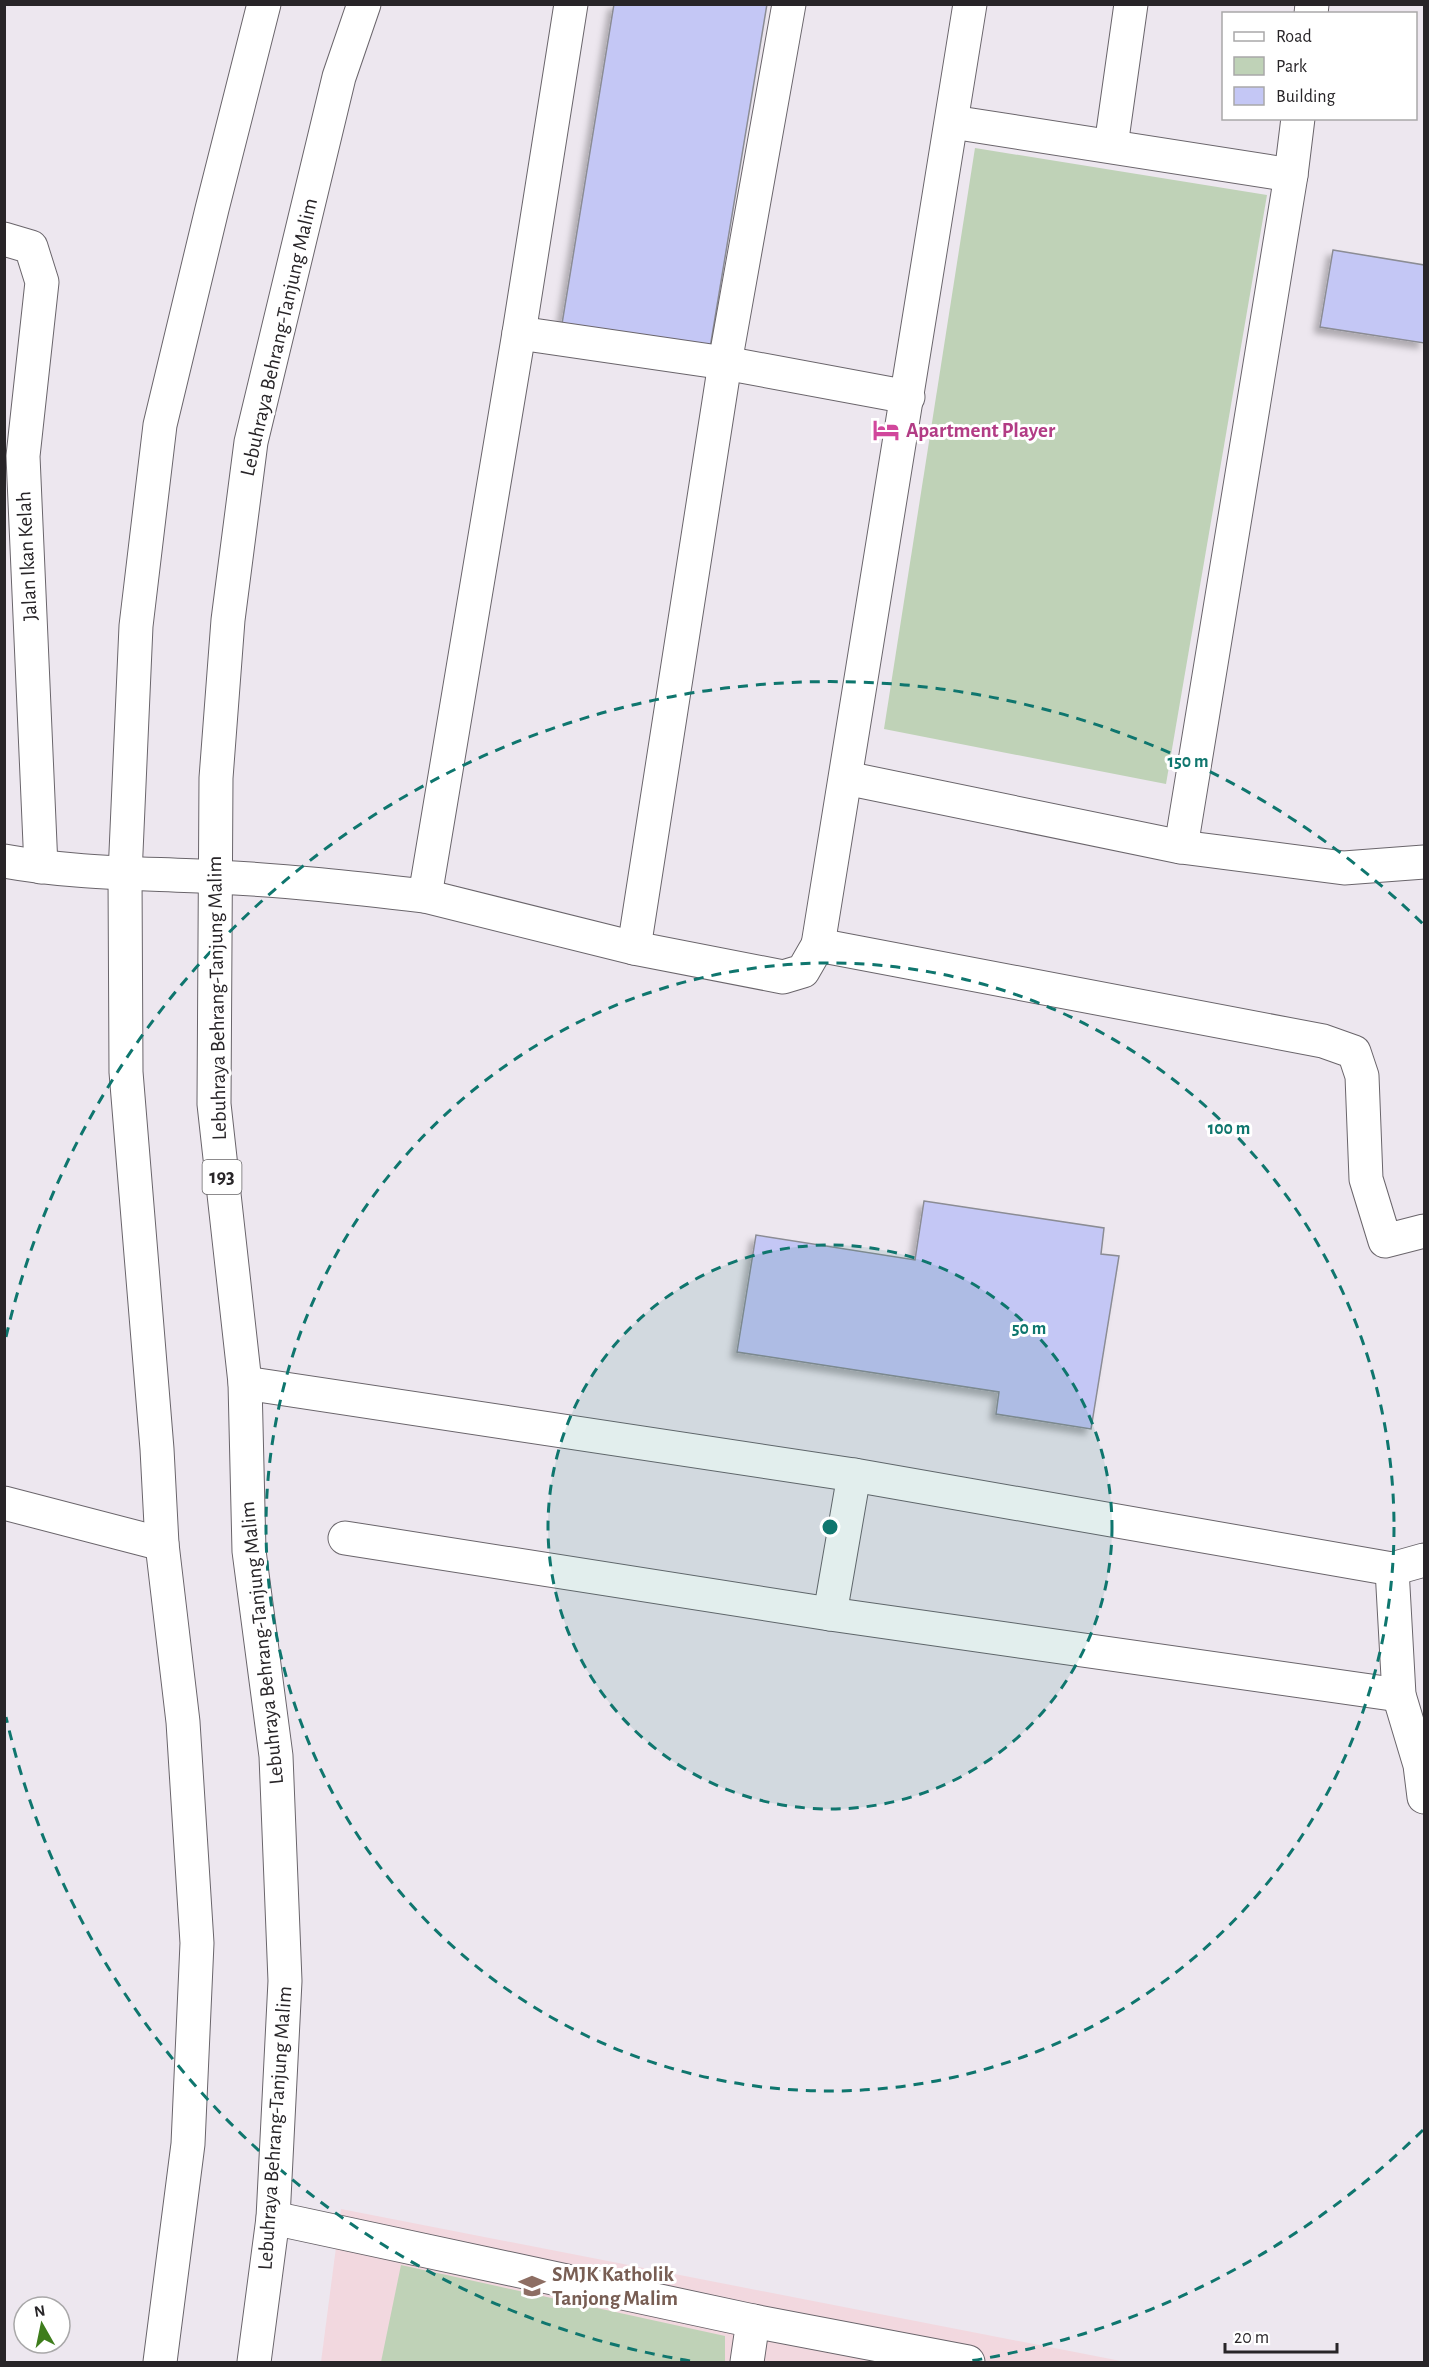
<svg xmlns="http://www.w3.org/2000/svg" width="1429" height="2367" viewBox="0 0 1429 2367" font-family="'Alegreya Sans',sans-serif">
<style>
.education{fill:#f2d8df}
.green{fill:#bfd2b7}
.building{fill:#c4c7f5;stroke:#8b8c94;stroke-width:1.5;filter:url(#shadow)}
.lines{fill:none;stroke-linecap:round;stroke-linejoin:round}
.minor-casing{stroke:#6a656b;stroke-width:35}
.major-casing{stroke:#6a656b;stroke-width:35}
.minor{stroke:#fff;stroke-width:33}
.major{stroke:#fff;stroke-width:33}
.ring{fill:none;stroke:#0f766e;stroke-width:3;stroke-dasharray:10 8}
.labels{text-anchor:middle;dominant-baseline:central;stroke-width:6;stroke-linejoin:round;paint-order:stroke}
.shield{fill:#fff;stroke:#686668;stroke-width:1.5}
.shield-label{font-size:20px;font-weight:bold;fill:#282528}
.street-label{font-size:21px;fill:#282528;stroke:#fff}
.hotel-label{font-size:21px;font-weight:bold;fill:#b23c85;stroke:#fff;text-anchor:start}
.education-label{font-size:21px;font-weight:bold;fill:#785e54;stroke:#fff;text-anchor:start}
.centre{fill:#0f766e;stroke:#fff;stroke-width:3}
.ring-label{font-size:18px;text-anchor:middle;font-weight:bold;fill:#0f766e;stroke:#fff;stroke-width:6;stroke-linejoin:round;paint-order:stroke}
</style>
<defs>
<filter id="shadow"><feDropShadow dx="-5.5" dy="5.5" stdDeviation="3" flood-color="#0004"/></filter>
</defs>
<rect width="100%" height="100%" fill="#ede7ef"/>
<!-- education -->
<path class="education" d="M341,2209L1126,2362H321Z"/>
<!-- green -->
<g class="green">
<path d="M975,148L1267,195L1166,784L884,729Z"/>
<path d="M401,2265L725,2336V2362H381Z"/>
</g>
<!-- building -->
<g class="building">
<path d="M614,4H767L710,348L562,324Z"/>
<path d="M1333,250L1424,265V343L1320,327Z"/>
<path d="M924,1201L1104,1228L1101,1254L1119,1256L1091,1429L996,1414L999,1392L737,1352L756,1235L915,1260Z"/>
</g>
<g class="lines">
<!-- minor casing -->
<g class="minor-casing">
<g id="minor">
<path d="M1311,14L1312,4"/>
<path d="M952,122L1291,175"/>
<path d="M1111,146L1131,4"/>
<path d="M4,239L31,247L42,282L23,456L41,867"/>
<path d="M519,333L725,363L908,397"/>
<path d="M846,778L1181,847L1344,868L1424,862"/>
<path d="M1181,847L1291,175L1298,118"/>
<path d="M4,861C76,874 143,873 215,877C285,880 355,888 425,896L519,333L571,4"/>
<path d="M425,896L634,948L783,977L803,971L818,945L1323,1041L1354,1052L1362,1076L1366,1179L1385,1241L1424,1231"/>
<path d="M818,945L970,4"/>
<path d="M634,948L725,363L789,4"/>
<path d="M245,1383L854,1475L1392,1569L1424,1560"/>
<path d="M4,1503L162,1544"/>
<path d="M345,1538L830,1614L1399,1695"/>
<path d="M1392,1569L1399,1695L1420,1765L1424,1797"/>
<path d="M830,1614L854,1475"/>
<path d="M273,2218L753,2321L747,2362"/>
<path d="M753,2321L968,2362"/>
</g>
</g>
<!-- major casing -->
<g class="major-casing">
<g id="major">
<path d="M160,2362L188,2144L197,1943L183,1722L162,1544L157,1449L126,1072L125,875L136,626L160,425L212,209L264,4"/>
<path d="M254,2362L273,2218L285,1981L276,1756L249,1551L245,1383L214,1104L216,778L228,620L251,442L339,77L364,4"/>
</g>
</g>
<!-- minor -->
<use href="#minor" class="minor"/>
<!-- major -->
<use href="#major" class="major"/>
</g>
<!-- distance rings -->
<circle cx="830" cy="1527" r="282" fill="#0f766e" fill-opacity=".12"/>
<g class="ring">
<circle cx="830" cy="1527" r="282"/>
<circle cx="830" cy="1527" r="564"/>
<path d="M1423 2130A846 846 0 0 1 970 2361M690 2361A846 846 0 0 1 6 1717M6 1337A846 846 0 0 1 1423 924"/>
</g>
<!-- icons -->
<defs>
<g id="hotel-bare" transform="scale(2.07)"><path d="M-6-4.5h1.5V1H6V5H4.5V3h-9V5H-6ZM-4 0a1.8 1.8 0 1 1 3.6 0ZM.5 0V-2.5h3Q6-2.5 6 0Z" fill="#d1479c" stroke="#fff" stroke-width="2.5" paint-order="stroke"/></g>
<g id="school-bare" transform="scale(2.07)"><path d="M0-5L7-2L0 1L-7-2ZM-4 1L0 2.5L4 1V4Q0 6-4 4Z" fill="#8d6e63" stroke="#fff" stroke-width="2.5" paint-order="stroke"/></g>
</defs>
<g fill-rule="evenodd">
<use href="#hotel-bare" x="886" y="430"/>
<use href="#school-bare" x="532" y="2286"/>
</g>
<g class="labels">
<!-- shield labels -->
<rect class="shield" x="202.5" y="1160" width="39" height="34" rx="4.5"/>
<g class="shield-label">
<text x="222" y="1177">193</text>
</g>
<!-- street labels -->
<g class="street-label">
<text transform="translate(279 337) rotate(-77)">Lebuhraya Behrang-Tanjung Malim</text>
<text transform="translate(27 556) rotate(-93)">Jalan Ikan Kelah</text>
<text transform="translate(217 998) rotate(-91)">Lebuhraya Behrang-Tanjung Malim</text>
<text transform="translate(262 1643) rotate(-96)">Lebuhraya Behrang-Tanjung Malim</text>
<text transform="translate(275 2128) rotate(-86)">Lebuhraya Behrang-Tanjung Malim</text>
</g>
<!-- hotel labels -->
<g class="hotel-label">
<text x="906" y="430">Apartment Player</text>
</g>
<!-- education labels -->
<g class="education-label">
<text x="552" y="2274">SMJK Katholik<tspan x="552" dy="24">Tanjong Malim</tspan></text>
</g>
</g>
<circle cx="830" cy="1527" r="9" class="centre"/>
<g class="ring-label">
<text x="1188" y="767">150 m</text>
<text x="1229" y="1134">100 m</text>
<text x="1029" y="1334">50 m</text>
</g>
<!-- border -->
<rect width="1429" height="2367" fill="none" stroke="#282528" stroke-width="12"/>
<!-- legend -->
<rect x="1222" y="12" width="195" height="108" fill="#ffffff" stroke="#a9a8a9" stroke-width="1.5"/>
<rect x="1234" y="32" width="30" height="9" fill="#ffffff" stroke="#a9a8a9" stroke-width="1.5"/>
<text x="1276" y="42" font-size="18" fill="#282528">Road</text>
<rect x="1234" y="57" width="30" height="18" fill="#bfd2b7" stroke="#a9a8a9" stroke-width="1.5"/>
<text x="1276" y="72" font-size="18" fill="#282528">Park</text>
<rect x="1234" y="87" width="30" height="18" fill="#c4c7f5" stroke="#a9a8a9" stroke-width="1.5"/>
<text x="1276" y="102" font-size="18" fill="#282528">Building</text>
<!-- north arrow -->
<g transform="translate(42 2325) rotate(351)"><circle r="28" fill="#ffffff" stroke="#a9a8a9" stroke-width="1.5"/>
<path d="M0-4.5L10 22L0 15L-10 22Z" fill="#3e7d1c"/>
<text y="-9" font-size="16" font-weight="bold" text-anchor="middle" fill="#282528">N</text>
</g>
<!-- scale -->
<path d="M1225 2343v9h112v-9" fill="none" stroke="#282528" stroke-width="3"/>
<text x="1234" y="2343" font-size="18" fill="#282528" stroke="#ffffff" stroke-width="4.5" paint-order="stroke">20 m</text>
</svg>
